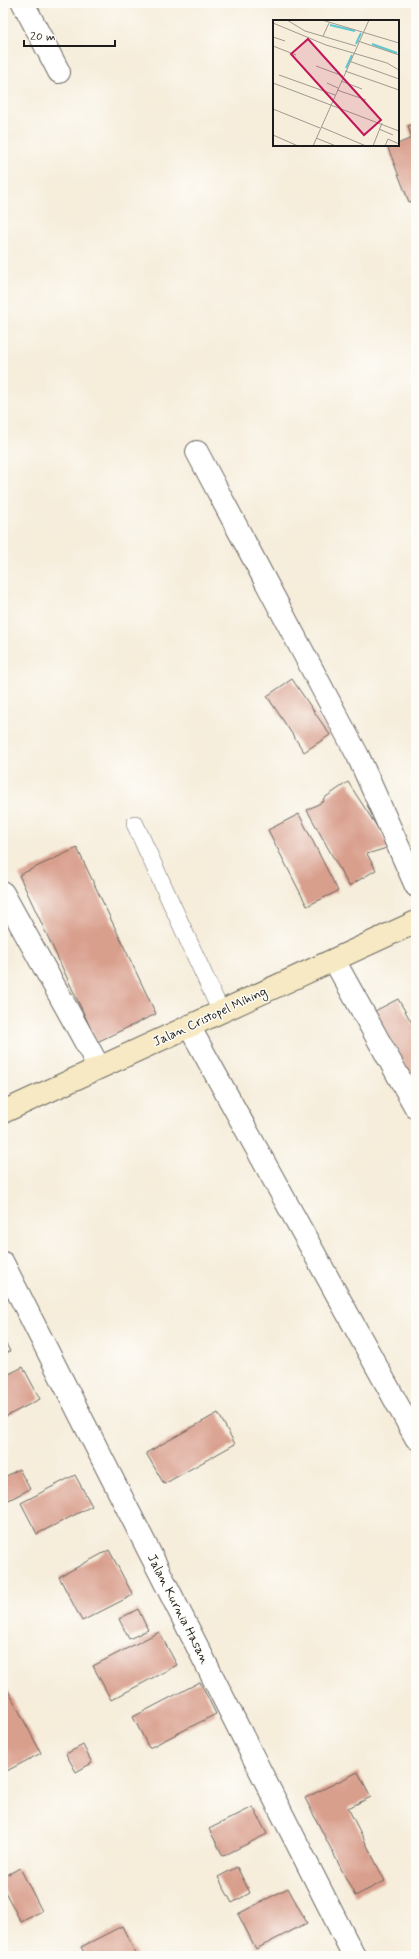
<svg xmlns="http://www.w3.org/2000/svg" width="419" height="1959" viewBox="0 0 419 1959" font-family="Mynerve,sans-serif">
<style>
.building{fill:#d99f8d}
.lines{fill:none;stroke-linecap:round;stroke-linejoin:round}
.lane-casing{stroke:#68655f;stroke-width:18}
.street-casing{stroke:#68655f;stroke-width:24}
.secondary-casing{stroke:#68655f;stroke-width:24}
.lane{stroke:#fff;stroke-width:17}
.street{stroke:#fff;stroke-width:22}
.secondary{stroke:#f6e9c3;stroke-width:22}
.labels{text-anchor:middle;dominant-baseline:central;stroke-width:3;stroke-linejoin:round;paint-order:stroke}
.street-label{font-size:13px;fill:#1c1c1c;stroke:#fdfcf7}
.inset-river{fill:none;stroke:#5ac8cf;stroke-width:2}
.inset-road{fill:none;stroke:#9f998f;stroke-width:1}
.view{fill:#c2185b;fill-opacity:0.15;stroke:#c2185b;stroke-width:2}
.inset-edge{fill:none;stroke:#1c1c1c;stroke-width:2}
</style>
<rect width="100%" height="100%" fill="#fdfcf7"/>
<filter id="ink" filterUnits="userSpaceOnUse"><feTurbulence type="fractalNoise" baseFrequency=".025" numOctaves="2"/><feDisplacementMap in="SourceGraphic" scale="8" xChannelSelector="R" yChannelSelector="G"/><feConvolveMatrix kernelMatrix="1 2 1 2 8 2 1 2 1" color-interpolation-filters="sRGB"/></filter>
<filter id="wash" filterUnits="userSpaceOnUse"><feTurbulence type="fractalNoise" baseFrequency=".012" numOctaves="4" result="noise"/><feDisplacementMap in="SourceGraphic" scale="16" xChannelSelector="R" yChannelSelector="G"/><feGaussianBlur stdDeviation="0.9" result="paint"/><feColorMatrix in="noise" values="0 0 0 0 0 0 0 0 0 0 0 0 0 0 0 0 0 1.4 0 .05"/><feComposite in="paint" operator="in"/></filter>
<g filter="url(#wash)">
<rect width="100%" height="100%" fill="#f6eddb"/>
<g id="blocks">
<!-- building -->
<g class="building">
<path d="M416,123V200L409,202L388,148L412,138L408,126Z"/>
<path d="M292,679L330,735L304,752L267,696Z"/>
<path d="M348,782L390,847L367,854L376,870L349,886L307,810L324,801L323,799Z"/>
<path d="M299,814L338,891L307,906L268,830Z"/>
<path d="M77,848L156,1014L97,1042L19,875Z"/>
<path d="M398,999L416,1030V1086L375,1011Z"/>
<path d="M3,1339L10,1351L3,1355Z"/>
<path d="M23,1367L40,1399L3,1418V1377Z"/>
<path d="M218,1413L235,1444L164,1484L146,1453Z"/>
<path d="M19,1469L30,1489L3,1503V1478Z"/>
<path d="M75,1475L92,1506L37,1534L21,1503Z"/>
<path d="M109,1550L133,1595L82,1621L59,1577Z"/>
<path d="M138,1609L148,1630L129,1639L119,1619Z"/>
<path d="M159,1632L177,1665L111,1700L93,1666Z"/>
<path d="M3,1681L41,1753L3,1773Z"/>
<path d="M200,1682L216,1714L149,1748L133,1717Z"/>
<path d="M83,1745L92,1763L76,1772L66,1754Z"/>
<path d="M358,1772L371,1797L348,1808L385,1881L355,1896L305,1798Z"/>
<path d="M253,1807L267,1834L223,1856L209,1829Z"/>
<path d="M237,1867L250,1893L232,1903L218,1877Z"/>
<path d="M20,1868L42,1911L21,1922L3,1888V1877Z"/>
<path d="M288,1888L307,1923L256,1949L238,1914Z"/>
<path d="M122,1926L137,1956H86L81,1947Z"/>
</g>
</g>
</g>
<g filter="url(#ink)">
<use href="#blocks" fill-opacity="0" stroke="#68655f" stroke-width="1"/>
<g class="lines">
<!-- lane casing -->
<g class="lane-casing">
<path id="lane" d="M135,824L221,1012"/>
</g>
<!-- street casing -->
<g class="street-casing">
<g id="street">
<path d="M23,3L59,72"/>
<path d="M197,452L358,756L416,886"/>
<path d="M3,893L99,1067"/>
<path d="M334,960L416,1108"/>
<path d="M189,1026L416,1438"/>
<path d="M3,1263L354,1956"/>
</g>
</g>
<!-- secondary casing -->
<g class="secondary-casing">
<path id="secondary" d="M3,1112L416,922"/>
</g>
<!-- lane -->
<use href="#lane" class="lane"/>
<!-- street -->
<use href="#street" class="street"/>
<!-- secondary -->
<use href="#secondary" class="secondary"/>
</g>
</g>
<g class="labels">
<!-- street labels -->
<g class="street-label">
<text transform="translate(210 1017) rotate(-25)">Jalan Cristopel Mihing</text>
<text transform="translate(178 1609) rotate(63)">Jalan Kurnia Hasan</text>
</g>
</g>
<!-- overview -->
<g transform="translate(273 20)">
<rect width="126" height="126" fill="#f6eddb"/>
<path class="inset-river" d="M57,5L82,11M83,24L88,13M99,24L124,33M73,48L79,35"/>
<path class="inset-road" d="M14,0L32,11L83,26M49,0L126,23M0,3L53,25L114,43L126,50M50,16L56,3M0,17L12,21M85,21L126,35M0,26L23,35M76,41L126,59M43,46L70,56M72,51L126,70M6,55L62,75M68,61L89,69M0,63L126,111M54,63L65,68M64,70L93,80M0,89L47,108M48,107L93,126M106,109L120,115M0,115L25,126M43,118L63,126M40,126L96,0M100,126L109,103M112,126L115,119L126,124"/>
<path class="view" d="M35,19L108,100L91,115L18,34Z"/>
<rect width="126" height="126" class="inset-edge"/>
</g>
<!-- margin -->
<rect width="419" height="1959" fill="none" stroke="#fdfcf7" stroke-width="16"/>
<!-- scale -->
<path d="M24 40v6h91v-6" fill="none" stroke="#1c1c1c" stroke-width="2"/>
<text x="30" y="40" font-size="12" fill="#1c1c1c" stroke="#fdfcf7" stroke-width="3" paint-order="stroke">20 m</text>
</svg>
